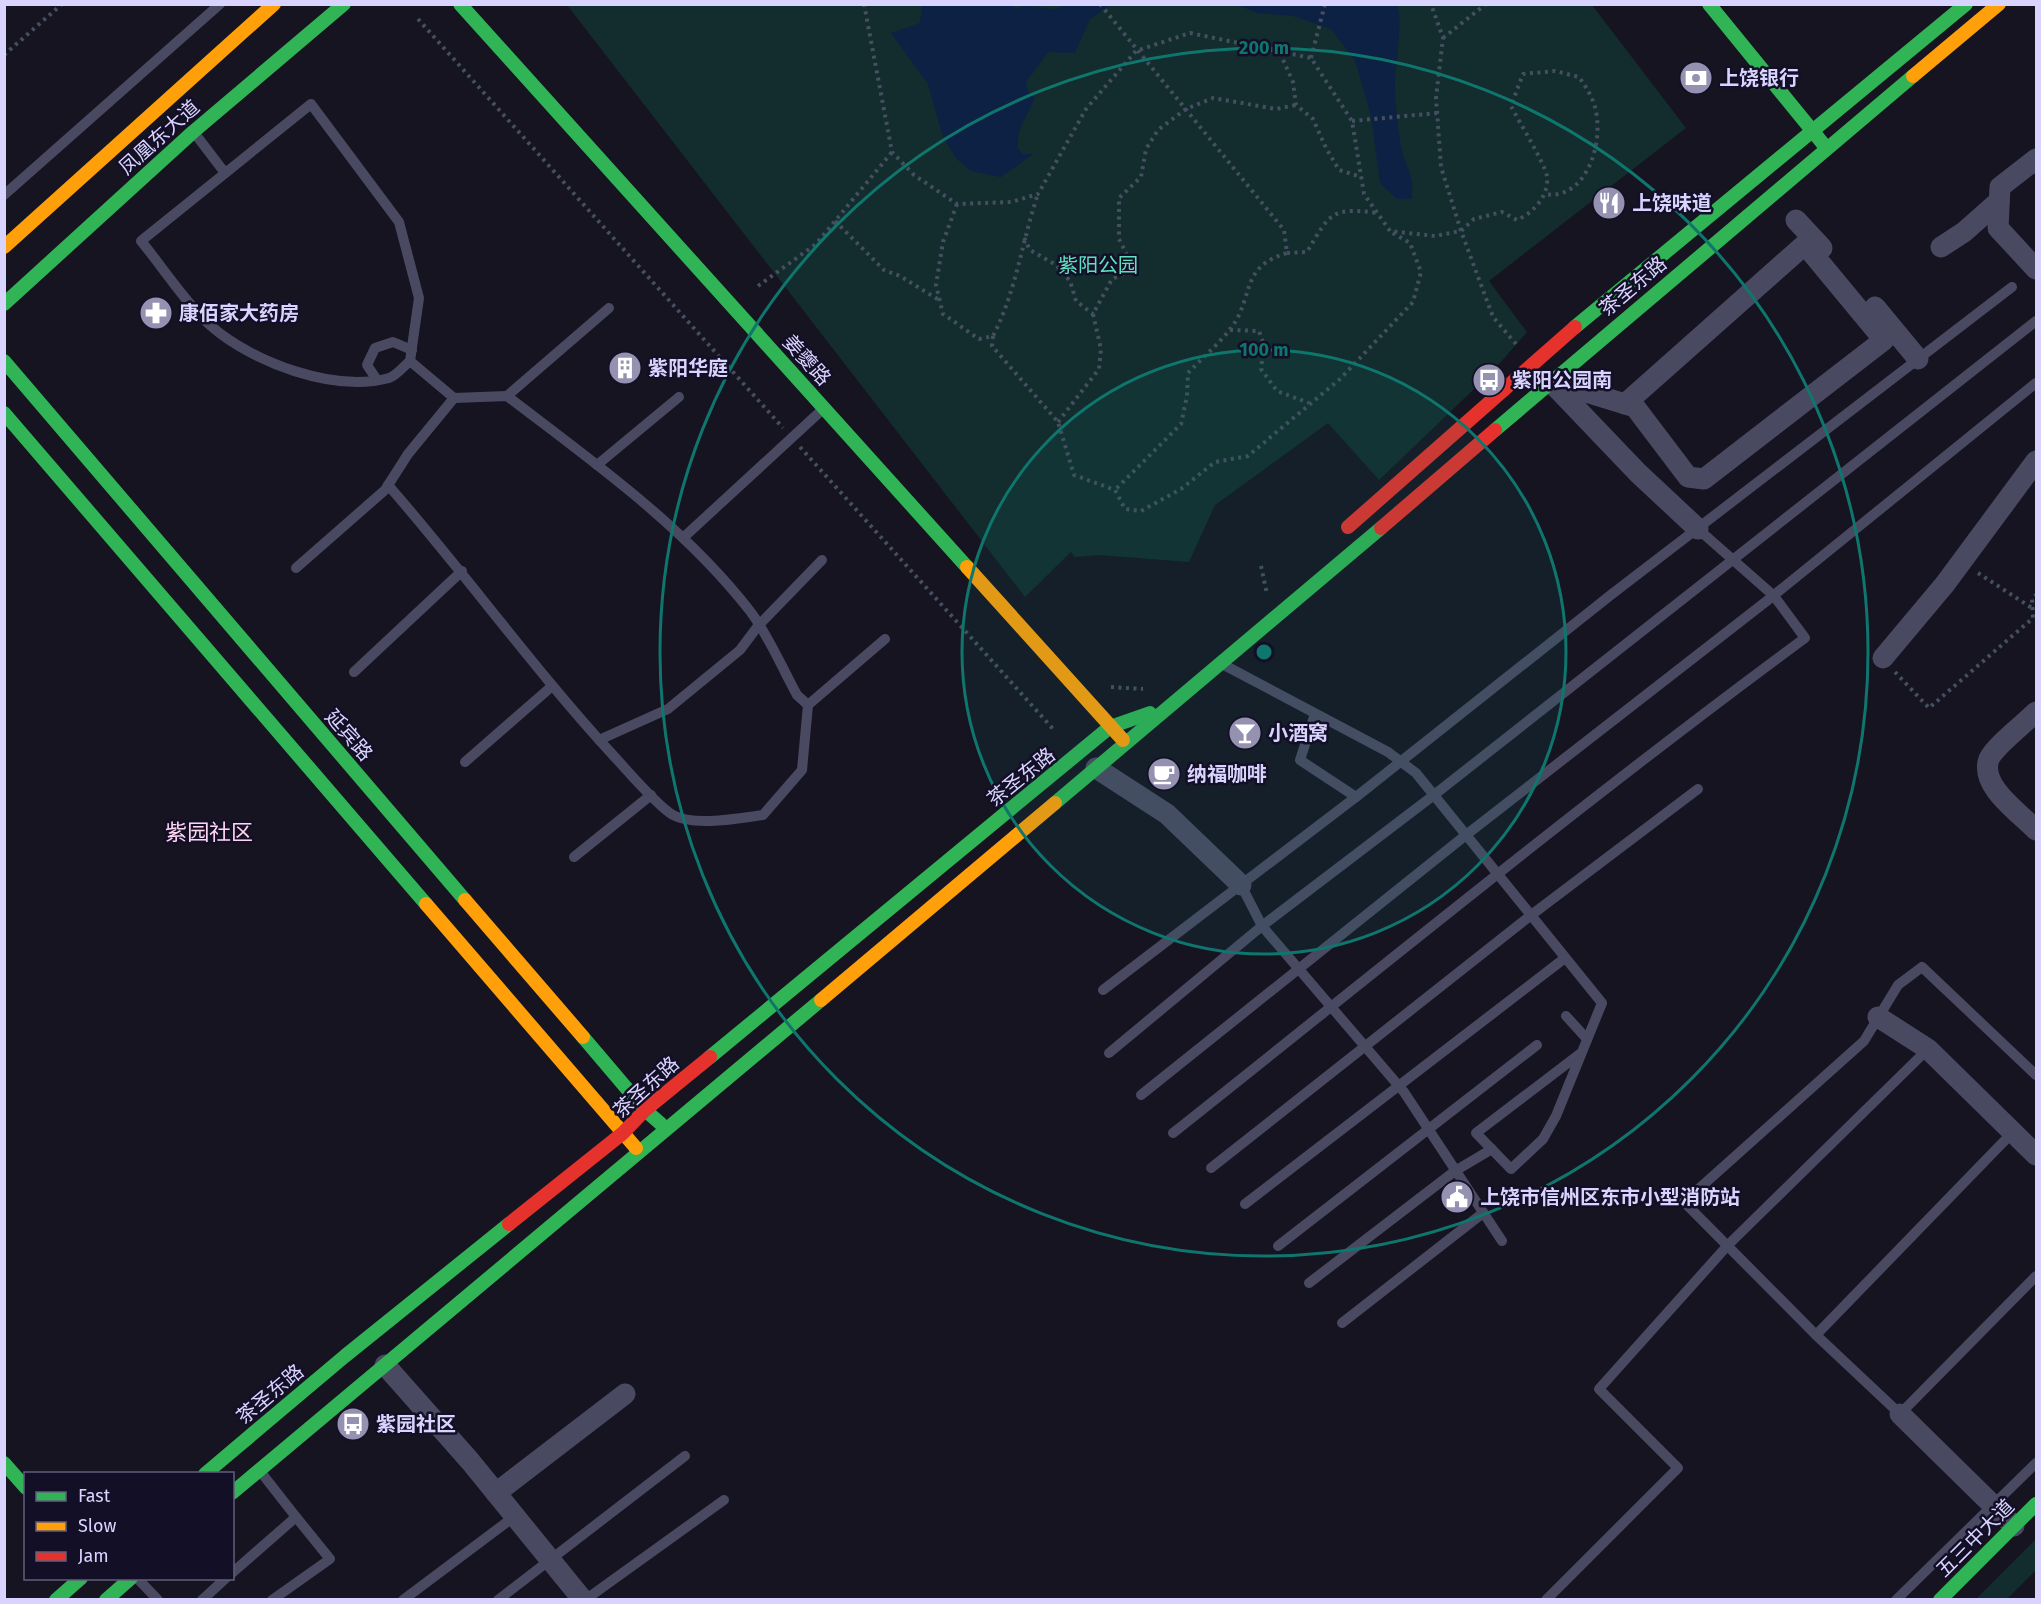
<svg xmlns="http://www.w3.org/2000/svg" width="2041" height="1604" viewBox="0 0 2041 1604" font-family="'Fira Sans','Noto Sans SC',sans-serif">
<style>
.green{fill:#132c2d}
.water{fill:#0d2144}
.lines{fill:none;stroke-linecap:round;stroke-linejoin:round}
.path{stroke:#44505f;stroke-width:4;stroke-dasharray:3 4.5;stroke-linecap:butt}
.lane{stroke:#4a4962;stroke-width:10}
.street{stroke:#4a4962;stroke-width:21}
.fast{stroke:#30b455;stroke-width:14}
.slow{stroke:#ff9f0a;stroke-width:14}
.jam{stroke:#e5322d;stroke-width:14}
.ring{fill:none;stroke:#0f766e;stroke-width:3}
.labels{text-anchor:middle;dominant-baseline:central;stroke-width:5;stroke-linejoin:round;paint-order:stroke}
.poi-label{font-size:20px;font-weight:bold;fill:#d9d4ff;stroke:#130f26;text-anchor:start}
.street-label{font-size:20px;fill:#d9d4ff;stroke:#130f26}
.park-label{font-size:20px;fill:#5fe0c0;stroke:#130f26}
.quarter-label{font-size:22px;fill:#ffd6f0;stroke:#130f26}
.centre{fill:#0f766e;stroke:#130f26;stroke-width:3}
.ring-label{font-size:18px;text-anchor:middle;font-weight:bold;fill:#0f766e;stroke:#130f26;stroke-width:5;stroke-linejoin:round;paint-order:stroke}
</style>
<rect width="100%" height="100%" fill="#161421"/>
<!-- green -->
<g class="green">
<path d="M567,5H1592L1686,128L1489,281L1527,332L1492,372L1379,480L1328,423L1215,505L1189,562L1099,555L1075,557L1071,552L1025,597Z"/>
<path d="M2036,1539V1570L2007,1599H1976Z"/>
</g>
<!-- water -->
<g class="water">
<path d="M1012,4L1016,9L1025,5L1052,9L1070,5H1110L1090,19L1075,53L1048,52L1026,82L1029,93L1035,98L1019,131L1017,148L1023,154H1033L1001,177L971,171L956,158L943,137L928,84L891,33L920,23L922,5Z"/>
<path d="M1238,5H1397C1404,22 1394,68 1395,91C1396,110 1398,132 1402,151C1407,171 1416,178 1411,199H1397L1380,183L1371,116L1355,60L1331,29L1293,16L1257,13Z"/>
</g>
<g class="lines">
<!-- path -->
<g class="path">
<path d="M864,4L892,152L914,175L957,204L1011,202L1038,194L1086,109L1136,51L1190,33L1311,58L1352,121L1364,194L1390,231L1435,236L1461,231L1441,167L1436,98L1443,38L1431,4"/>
<path d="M1100,4L1284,230L1287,253C1239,267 1255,296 1231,328C1219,344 1202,358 1188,373L1187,396L1181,424L1115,490"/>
<path d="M418,19L783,428"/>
<path d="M1443,38L1486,4"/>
<path d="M1280,53L1293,82L1296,105L1313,119L1326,148L1339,170L1361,177"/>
<path d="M4,55L62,4"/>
<path d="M1311,58L1325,4"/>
<path d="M1352,121L1437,113"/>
<path d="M957,204L943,242L936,285L943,314L979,339L993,336C1016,292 1022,241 1038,194"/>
<path d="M835,221L884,270L900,276L939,300"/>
<path d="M1024,238L1030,250L1056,265L1070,281L1076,301L1093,314"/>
<path d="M1287,253L1307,252C1330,213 1331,207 1378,213"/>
<path d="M758,286L816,244L892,152"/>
<path d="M1230,330L1259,331L1264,345L1261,369L1277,391L1309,403"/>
<path d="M993,336L992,346L1058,422L1074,475L1115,490L1125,509L1141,511L1181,489L1215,462L1248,456L1340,379L1413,302L1421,272L1410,243L1391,232"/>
<path d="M1516,344L1493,317L1461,231L1474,219L1502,212L1517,220C1533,213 1549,196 1547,177C1546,165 1518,120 1511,106L1523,74L1555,71L1579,77C1588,90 1596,102 1597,119C1601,151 1583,201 1544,194"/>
<path d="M1058,422L1099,369L1101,349L1093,314L1112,279L1134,269L1119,239V198L1141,177L1146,149L1158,130L1186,109L1213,98L1276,109L1296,105"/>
<path d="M800,447L1054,730"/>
<path d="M1261,566L1267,594"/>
<path d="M1978,573L2032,608"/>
<path d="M1895,672L1929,708L2033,618L2032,599L2036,595"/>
<path d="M1111,687L1143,689"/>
</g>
<!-- lane -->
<g class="lane">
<path d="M311,104L399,222L419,298L410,361C404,366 396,376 389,378C334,393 252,362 211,326C188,306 161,265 141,241Z"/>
<path d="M196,135L225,173"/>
<path d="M4,195L220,4"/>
<path d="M410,361L454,398L507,396C592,461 683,525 750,611C769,636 782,668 797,695L808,705L885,639"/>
<path d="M377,380L367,365L375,348L393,342L412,350"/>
<path d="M507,396L609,308"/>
<path d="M597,465L679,397"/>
<path d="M388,485C465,573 533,668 612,754C625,768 658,807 673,815C694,827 740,818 763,815L802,770L808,705"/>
<path d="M684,537L823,409"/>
<path d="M296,568L385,490L408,454L454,398"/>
<path d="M1224,665L1388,752L1416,773L1602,1003L1556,1116L1543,1139L1511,1169L1476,1133L1581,1053"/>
<path d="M354,672L462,571"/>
<path d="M1315,714L1300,760L1356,797L1612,594L2012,287"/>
<path d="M599,740L668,709L740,650L758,626L822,560"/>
<path d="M465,762L551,687"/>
<path d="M574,857L651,795"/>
<path d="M1241,885L1262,926L1404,1092L1502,1241"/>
<path d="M1103,990L1356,797"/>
<path d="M1566,1016L1587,1039"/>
<path d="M1109,1053L1262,926L1434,795L2036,321"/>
<path d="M2036,1075L1922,967L1898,985L1864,1041L1684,1202L1816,1335L1900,1414L2036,1276"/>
<path d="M1141,1095L1466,835L1768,600L2036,383"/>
<path d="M1173,1133C1382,967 1589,797 1805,638L1774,596L1698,529"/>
<path d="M1211,1168L1530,916L1698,789"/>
<path d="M1245,1204L1565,958"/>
<path d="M1278,1246L1537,1045"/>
<path d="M1309,1283L1455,1171L1492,1149"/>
<path d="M1342,1323L1483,1213"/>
<path d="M1816,1335L2013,1132"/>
<path d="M232,1573L296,1517L260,1471"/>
<path d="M137,1578L158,1600"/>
<path d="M202,1600L226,1578"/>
<path d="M272,1600L330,1559L296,1517"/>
<path d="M403,1600L515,1516"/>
<path d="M498,1600L685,1456"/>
<path d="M585,1600L724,1500"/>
<path d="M1546,1600L1678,1468L1599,1389L1728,1245L1928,1049"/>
<path d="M1896,1600L2036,1463"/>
</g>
<!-- street -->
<g class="street">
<path d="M2036,159L2000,187L1998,228L2036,269"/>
<path d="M1796,220L1822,248"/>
<path d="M1941,247L1964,232L1999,201"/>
<path d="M1875,307L1918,359"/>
<path d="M1550,381L1635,407L1688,477L1704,479L1884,340L1812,253V238"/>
<path d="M1552,383L1638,473L1698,529"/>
<path d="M1625,404L1812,238"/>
<path d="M1883,658L1945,584L2036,461"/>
<path d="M2036,712C2025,723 1995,746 1989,759C1979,786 2020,813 2036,830"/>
<path d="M1096,768L1167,814L1241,885"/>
<path d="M1878,1017L1928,1049L2036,1155"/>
<path d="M385,1365L470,1461L583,1600"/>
<path d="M1900,1414L2014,1526"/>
<path d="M496,1493L625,1394"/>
</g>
<!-- fast -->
<g class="fast">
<path d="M460,4L967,567"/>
<path d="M1709,4L1824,145"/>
<path d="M4,304L193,132L344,4"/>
<path d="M1575,327L1966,4"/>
<path d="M4,361L465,900"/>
<path d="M4,413L426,904"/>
<path d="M1495,430L1913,76"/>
<path d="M1055,803L1381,528"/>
<path d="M583,1037L645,1110L661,1124"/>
<path d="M710,1057L1110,727L1150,713"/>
<path d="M4,1463L26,1488"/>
<path d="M205,1474L345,1356L509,1224"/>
<path d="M232,1493L821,1000"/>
<path d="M56,1600L81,1578"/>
<path d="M106,1600L131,1578"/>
<path d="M1940,1600L2036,1504"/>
</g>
<!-- slow -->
<g class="slow">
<path d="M1913,76L1999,4"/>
<path d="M4,247L274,4"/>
<path d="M967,567L1123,740"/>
<path d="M465,900L583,1037"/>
<path d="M426,904L636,1148"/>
<path d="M821,1000L1055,803"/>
</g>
<!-- jam -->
<g class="jam">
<path d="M1348,527L1575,327"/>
<path d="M1381,528L1495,430"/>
<path d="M509,1224L623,1133L645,1110L710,1057"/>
</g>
</g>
<!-- distance rings -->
<circle cx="1264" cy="652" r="302" fill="#0f766e" fill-opacity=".12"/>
<g class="ring">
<circle cx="1264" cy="652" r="302"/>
<circle cx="1264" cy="652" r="604"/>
</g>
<!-- icons -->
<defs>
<g id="bank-disc" transform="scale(1.725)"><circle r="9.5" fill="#9591b1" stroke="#130f26"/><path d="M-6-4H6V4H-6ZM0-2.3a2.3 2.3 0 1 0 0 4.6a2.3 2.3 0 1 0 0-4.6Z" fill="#fff"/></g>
<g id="restaurant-disc" transform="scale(1.725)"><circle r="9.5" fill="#9591b1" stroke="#130f26"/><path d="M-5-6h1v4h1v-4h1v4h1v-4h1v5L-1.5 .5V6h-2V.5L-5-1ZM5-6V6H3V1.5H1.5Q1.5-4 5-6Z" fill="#fff"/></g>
<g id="pharmacy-disc" transform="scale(1.725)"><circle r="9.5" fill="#9591b1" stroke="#130f26"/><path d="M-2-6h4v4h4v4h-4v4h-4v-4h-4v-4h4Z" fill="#fff"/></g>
<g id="building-disc" transform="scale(1.725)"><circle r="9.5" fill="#9591b1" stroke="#130f26"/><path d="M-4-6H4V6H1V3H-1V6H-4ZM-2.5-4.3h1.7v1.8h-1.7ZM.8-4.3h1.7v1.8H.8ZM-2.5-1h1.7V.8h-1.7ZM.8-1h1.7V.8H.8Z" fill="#fff"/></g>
<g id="bus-disc" transform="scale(1.725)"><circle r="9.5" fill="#9591b1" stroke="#130f26"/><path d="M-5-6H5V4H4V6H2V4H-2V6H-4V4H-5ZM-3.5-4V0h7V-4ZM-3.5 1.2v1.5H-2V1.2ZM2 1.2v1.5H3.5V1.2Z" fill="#fff"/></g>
<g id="bar-disc" transform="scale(1.725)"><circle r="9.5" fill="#9591b1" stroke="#130f26"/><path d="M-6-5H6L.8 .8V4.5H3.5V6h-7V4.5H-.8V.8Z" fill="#fff"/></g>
<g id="cafe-disc" transform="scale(1.725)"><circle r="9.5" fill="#9591b1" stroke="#130f26"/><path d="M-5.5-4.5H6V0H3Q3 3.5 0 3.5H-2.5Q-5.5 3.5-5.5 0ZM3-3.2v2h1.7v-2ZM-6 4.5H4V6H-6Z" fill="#fff"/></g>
<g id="civic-disc" transform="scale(1.725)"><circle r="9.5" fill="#9591b1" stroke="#130f26"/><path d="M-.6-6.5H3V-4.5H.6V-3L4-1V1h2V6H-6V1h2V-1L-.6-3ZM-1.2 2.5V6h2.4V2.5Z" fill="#fff"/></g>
</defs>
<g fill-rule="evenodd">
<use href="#bank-disc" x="1696" y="78"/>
<use href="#restaurant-disc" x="1609" y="203"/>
<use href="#pharmacy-disc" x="156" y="313"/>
<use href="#building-disc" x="625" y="368"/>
<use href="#bus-disc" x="1489" y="380"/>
<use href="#bar-disc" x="1245" y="733"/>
<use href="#cafe-disc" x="1164" y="774"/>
<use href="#civic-disc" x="1457" y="1197"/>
<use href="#bus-disc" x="353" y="1424"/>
</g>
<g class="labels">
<!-- poi labels -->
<g class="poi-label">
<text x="1719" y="78">上饶银行</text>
<text x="1632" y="203">上饶味道</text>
<text x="179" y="313">康佰家大药房</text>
<text x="648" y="368">紫阳华庭</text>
<text x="1512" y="380">紫阳公园南</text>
<text x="1268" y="733">小酒窝</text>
<text x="1187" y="774">纳福咖啡</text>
<text x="1480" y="1197">上饶市信州区东市小型消防站</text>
<text x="376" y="1424">紫园社区</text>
</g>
<!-- street labels -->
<g class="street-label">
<text transform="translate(159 137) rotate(-42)">凤凰东大道</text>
<text transform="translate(1633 286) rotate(-40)">茶圣东路</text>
<text transform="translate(807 360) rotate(48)">姜夔路</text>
<text transform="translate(349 735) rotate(49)">延宾路</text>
<text transform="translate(1021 777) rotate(-39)">茶圣东路</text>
<text transform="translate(646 1087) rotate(-42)">茶圣东路</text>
<text transform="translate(270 1394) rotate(-40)">茶圣东路</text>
<text transform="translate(1975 1538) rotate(-45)">五三中大道</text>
</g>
<!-- park labels -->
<g class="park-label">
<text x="1098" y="265">紫阳公园</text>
</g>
<!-- quarter labels -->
<g class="quarter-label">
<text x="209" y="832">紫园社区</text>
</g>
</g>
<circle cx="1264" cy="652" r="9" class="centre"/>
<g class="ring-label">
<text x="1264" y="54">200 m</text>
<text x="1264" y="356">100 m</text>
</g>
<!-- border -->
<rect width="2041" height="1604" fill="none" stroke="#d9d4ff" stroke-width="12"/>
<!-- legend -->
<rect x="24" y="1472" width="210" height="108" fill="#130f26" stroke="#625e7d" stroke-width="1.5"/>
<rect x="36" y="1492" width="30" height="9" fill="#30b455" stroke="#625e7d" stroke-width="1.5"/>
<text x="78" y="1502" font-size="18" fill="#d9d4ff">Fast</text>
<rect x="36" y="1522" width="30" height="9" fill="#ff9f0a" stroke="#625e7d" stroke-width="1.5"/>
<text x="78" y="1532" font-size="18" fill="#d9d4ff">Slow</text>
<rect x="36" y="1552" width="30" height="9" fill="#e5322d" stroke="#625e7d" stroke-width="1.5"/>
<text x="78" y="1562" font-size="18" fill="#d9d4ff">Jam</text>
</svg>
